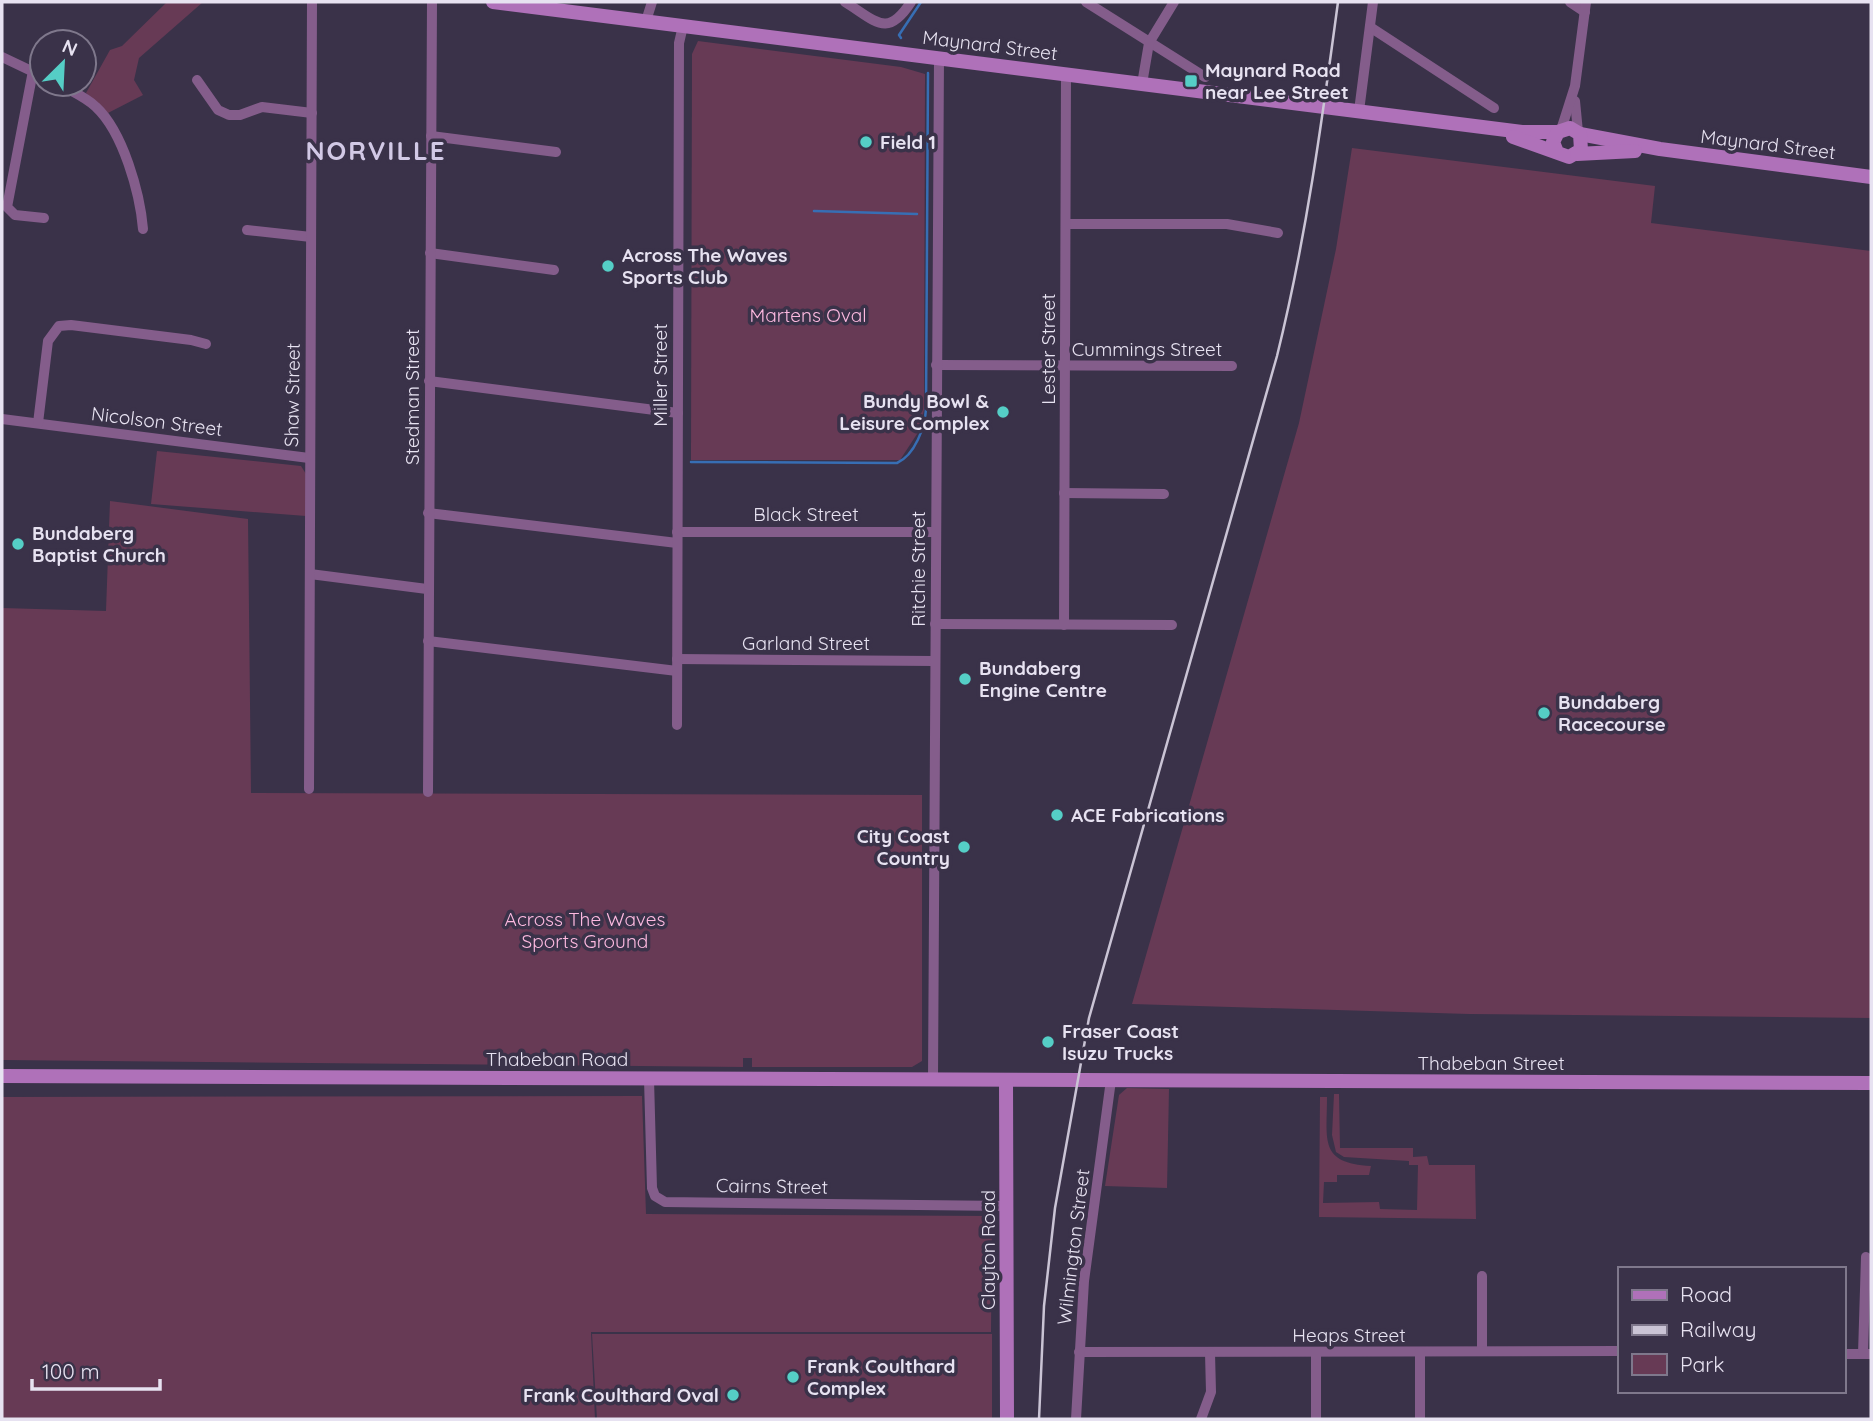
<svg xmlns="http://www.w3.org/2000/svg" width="1873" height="1421" viewBox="0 0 1873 1421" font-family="Quicksand,sans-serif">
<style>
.green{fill:#673a55}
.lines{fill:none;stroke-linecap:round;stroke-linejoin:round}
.stream{stroke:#376eb4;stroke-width:2.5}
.street{stroke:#845d8b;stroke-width:10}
.secondary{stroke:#af71b9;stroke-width:14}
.rail{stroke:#cac4d5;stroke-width:2.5}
.poi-dot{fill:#55cec6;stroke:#3a3249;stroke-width:2.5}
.labels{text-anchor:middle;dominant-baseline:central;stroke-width:7;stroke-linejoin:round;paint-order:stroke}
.street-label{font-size:19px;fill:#e7e2f1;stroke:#3a3249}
.poi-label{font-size:19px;font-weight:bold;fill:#e7e2f1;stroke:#3a3249;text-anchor:start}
.park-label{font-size:19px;fill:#fdb9e0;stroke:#3a3249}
.district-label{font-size:26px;font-weight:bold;letter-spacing:2px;fill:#d2c9e6;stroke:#3a3249}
</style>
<rect width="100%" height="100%" fill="#3a3249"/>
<!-- green -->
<g class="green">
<path d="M167,2H203L139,58L134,80L143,95L108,113L86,93L110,50L122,46Z"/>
<path d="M698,41L901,67L925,74L924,410L919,431L900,460H691L692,54Z"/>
<path d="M1352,148L1655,186L1651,223L1871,251V1018L1469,1014L1132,1004L1299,423L1336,249Z"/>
<path d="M157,451L301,466L306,474V516L151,504Z"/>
<path d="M110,501L248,519L251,793L922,795V1061L912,1067H752V1058H743V1067L2,1060V608L106,611Z"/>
<path d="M1127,1088L1169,1089L1167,1188L1105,1186L1119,1095Z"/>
<path d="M1334,1094H1339L1340,1148H1413V1157L1427,1156L1429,1165H1475L1476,1219L1319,1217L1320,1097H1327C1327,1141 1319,1163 1371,1166L1369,1175H1337V1182H1324L1323,1203L1379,1202L1380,1209L1417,1210L1418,1165H1409V1161L1344,1157L1336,1152L1332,1135Z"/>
<path d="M642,1096L646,1214L992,1216L991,1332H591L595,1419H2V1097Z"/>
<path d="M592,1334H992V1419H597Z"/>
</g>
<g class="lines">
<!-- stream -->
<g class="stream">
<path d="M901,38L899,35L921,2"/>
<path d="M814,211L917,214"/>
<path d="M691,462L897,463C915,455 925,427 926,409L928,73"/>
</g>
<!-- street -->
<g class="street">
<path d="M845,2C876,21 887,39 911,2"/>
<path d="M1086,2L1205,77"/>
<path d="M1570,2L1585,12"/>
<path d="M646,21L652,2"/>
<path d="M1370,27L1494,108"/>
<path d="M2,57L42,76"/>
<path d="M33,71L7,207L15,215L44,218"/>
<path d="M197,80L218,110L229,115H240L262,107L312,113"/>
<path d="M59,84C71,91 86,97 96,107C123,132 140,193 143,229"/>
<path d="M1142,84L1149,43L1174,2"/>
<path d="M1575,101L1578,132"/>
<path d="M1359,111L1373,2"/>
<path d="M1561,130L1575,86L1586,2"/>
<path d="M431,136L556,152"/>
<path d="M1066,224H1227L1278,233"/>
<path d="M247,230L311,237"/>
<path d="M430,253L554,270"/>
<path d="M936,365L1232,366"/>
<path d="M429,381L678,413"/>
<path d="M2,419L309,458"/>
<path d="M38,423L48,341L59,326L71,325L191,340L206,344"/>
<path d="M1064,493L1164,494"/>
<path d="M428,513L677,543"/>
<path d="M677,532H935"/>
<path d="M310,574L427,589"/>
<path d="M935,624L1172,625"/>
<path d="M1064,625L1066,74"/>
<path d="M428,641L677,671"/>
<path d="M677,659L934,661"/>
<path d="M677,725L679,43L683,26"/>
<path d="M309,789L312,2"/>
<path d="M428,792L432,2"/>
<path d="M649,1079L652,1188L655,1196L665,1202L1007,1206"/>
<path d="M933,1080L939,58"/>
<path d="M1482,1276V1351"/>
<path d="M1079,1352L1619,1351"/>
<path d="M1420,1352V1419"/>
<path d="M1843,1354H1871"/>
<path d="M1863,1354L1866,1257"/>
<path d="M1076,1419L1084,1281L1111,1080"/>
<path d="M1201,1419L1211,1392L1210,1353"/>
<path d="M1316,1419V1352"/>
</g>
<!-- secondary -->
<g class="secondary">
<path d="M493,2L1522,132H1558"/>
<path d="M1580,134L1660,149L1871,177"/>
<path d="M1513,137L1569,157L1581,150L1580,134L1570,128L1558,132L1553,142L1557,152"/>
<path d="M1577,154L1635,151"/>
<path d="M2,1076L1871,1083"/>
<path d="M1006,1080L1007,1419"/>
</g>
<!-- rail -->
<path class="rail" d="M1039,1419L1044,1306L1055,1208L1089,1018L1277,356C1306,239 1322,121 1338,2"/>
</g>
<!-- markers -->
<g class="poi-dot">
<rect x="1184" y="74" width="14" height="14" rx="3.5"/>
<circle cx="866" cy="142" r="7"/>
<circle cx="608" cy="266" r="7"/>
<circle cx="1003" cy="412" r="7"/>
<circle cx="18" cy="544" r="7"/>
<circle cx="965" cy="679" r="7"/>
<circle cx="1544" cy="713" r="7"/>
<circle cx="1057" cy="815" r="7"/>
<circle cx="964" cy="847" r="7"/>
<circle cx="1048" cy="1042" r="7"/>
<circle cx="793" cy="1377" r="7"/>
<circle cx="733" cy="1395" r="7"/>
</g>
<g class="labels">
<!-- street labels -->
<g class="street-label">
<text transform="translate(990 45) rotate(7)">Maynard Street</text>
<text transform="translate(1768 144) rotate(7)">Maynard Street</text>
<text transform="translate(1048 349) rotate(-90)">Lester Street</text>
<text x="1147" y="349">Cummings Street</text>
<text transform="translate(660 375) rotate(-90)">Miller Street</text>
<text transform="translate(292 395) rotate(-89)">Shaw Street</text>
<text transform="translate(412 397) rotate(-90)">Stedman Street</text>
<text transform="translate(157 421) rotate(7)">Nicolson Street</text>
<text x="806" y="514">Black Street</text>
<text transform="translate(918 569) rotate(-90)">Ritchie Street</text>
<text x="806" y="643">Garland Street</text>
<text x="557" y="1059">Thabeban Road</text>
<text x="1491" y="1063">Thabeban Street</text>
<text transform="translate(772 1186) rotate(1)">Cairns Street</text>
<text transform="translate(1073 1247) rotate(-83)">Wilmington Street</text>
<text transform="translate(988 1250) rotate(-90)">Clayton Road</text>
<text x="1349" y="1335">Heaps Street</text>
</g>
<!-- poi labels -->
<g class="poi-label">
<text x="1205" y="70">Maynard Road<tspan x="1205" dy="22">near Lee Street</tspan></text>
<text x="880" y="142">Field 1</text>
<text x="622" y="255">Across The Waves<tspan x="622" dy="22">Sports Club</tspan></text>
<text x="989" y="401" text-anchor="end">Bundy Bowl &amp;<tspan x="989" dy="22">Leisure Complex</tspan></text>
<text x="32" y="533">Bundaberg<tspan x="32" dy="22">Baptist Church</tspan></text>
<text x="979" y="668">Bundaberg<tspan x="979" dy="22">Engine Centre</tspan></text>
<text x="1558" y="702">Bundaberg<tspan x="1558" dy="22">Racecourse</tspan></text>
<text x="1071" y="815">ACE Fabrications</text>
<text x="950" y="836" text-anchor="end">City Coast<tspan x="950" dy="22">Country</tspan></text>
<text x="1062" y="1031">Fraser Coast<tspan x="1062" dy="22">Isuzu Trucks</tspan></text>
<text x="807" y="1366">Frank Coulthard<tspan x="807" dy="22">Complex</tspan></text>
<text x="719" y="1395" text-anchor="end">Frank Coulthard Oval</text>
</g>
<!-- park labels -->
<g class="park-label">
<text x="808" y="315">Martens Oval</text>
<text x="585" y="919">Across The Waves<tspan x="585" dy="22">Sports Ground</tspan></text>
</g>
<!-- district labels -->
<g class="district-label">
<text x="376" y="150">NORVILLE</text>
</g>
</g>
<!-- border -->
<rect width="1873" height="1421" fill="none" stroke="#e7e2f1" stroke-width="7"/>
<!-- legend -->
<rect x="1618" y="1267" width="228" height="126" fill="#3a3249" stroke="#7f788c" stroke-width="2"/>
<rect x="1632" y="1290" width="35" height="10" fill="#af71b9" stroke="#7f788c" stroke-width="2"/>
<text x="1680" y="1302" font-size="21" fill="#e7e2f1">Road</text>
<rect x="1632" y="1325" width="35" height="10" fill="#cac4d5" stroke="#7f788c" stroke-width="2"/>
<text x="1680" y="1337" font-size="21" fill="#e7e2f1">Railway</text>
<rect x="1632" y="1354" width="35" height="21" fill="#673a55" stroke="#7f788c" stroke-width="2"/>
<text x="1680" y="1372" font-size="21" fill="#e7e2f1">Park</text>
<!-- north arrow -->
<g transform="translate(63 63) rotate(24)"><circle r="33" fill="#3a3249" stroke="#7f788c" stroke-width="2"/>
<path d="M0-5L12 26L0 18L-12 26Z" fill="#55cec6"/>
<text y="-10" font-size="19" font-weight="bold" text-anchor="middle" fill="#e7e2f1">N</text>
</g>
<!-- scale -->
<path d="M32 1379v10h128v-10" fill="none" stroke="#e7e2f1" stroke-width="3.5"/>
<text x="42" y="1379" font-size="21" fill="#e7e2f1" stroke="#3a3249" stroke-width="5" paint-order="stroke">100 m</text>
</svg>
